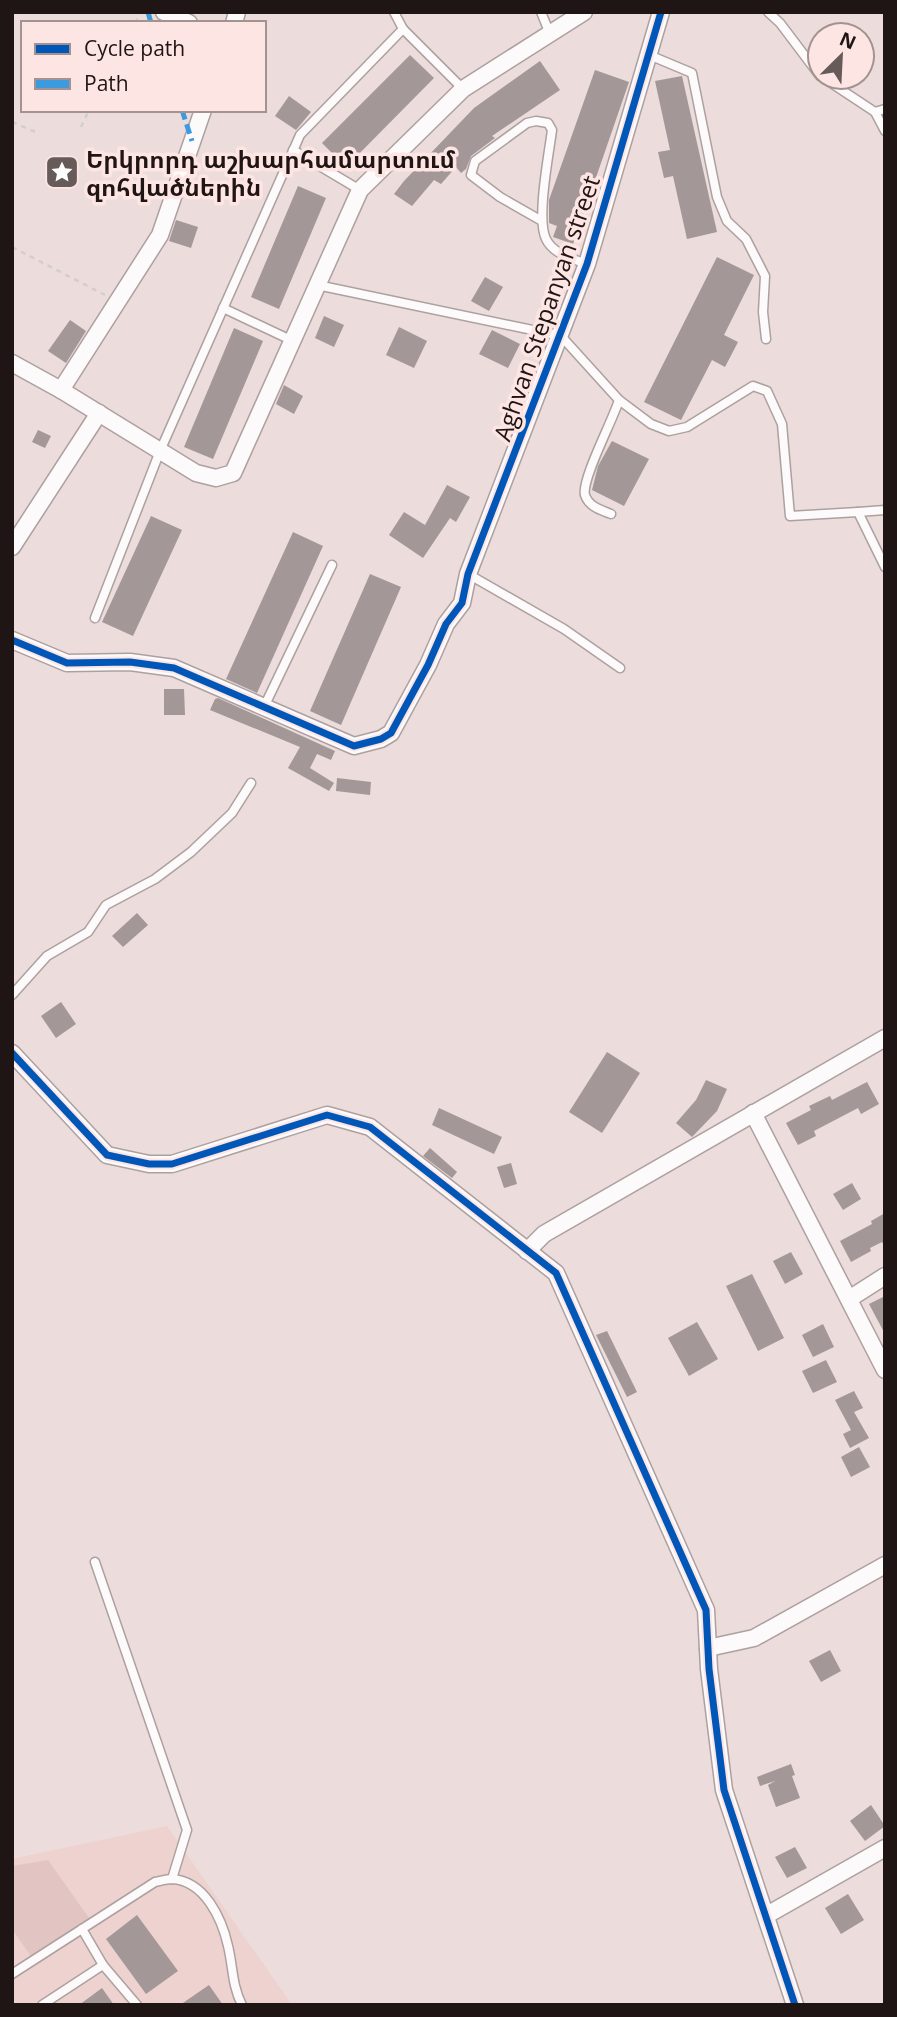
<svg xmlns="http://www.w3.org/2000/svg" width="897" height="2017" viewBox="0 0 897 2017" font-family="'Open Sans','Noto Sans Armenian',sans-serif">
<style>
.built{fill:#eed2cf}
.green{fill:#e2c4c2}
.building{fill:#a39797}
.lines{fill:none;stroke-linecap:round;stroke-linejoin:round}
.lane-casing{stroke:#ada1a0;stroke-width:11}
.street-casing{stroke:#ada1a0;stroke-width:19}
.path{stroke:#d3cece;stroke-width:2.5;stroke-dasharray:5 5;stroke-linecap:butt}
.lane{stroke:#fcfafa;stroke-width:8}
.street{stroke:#fcfafa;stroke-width:16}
.quiet{stroke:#3c9ade;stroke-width:5;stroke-dasharray:10 5;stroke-linecap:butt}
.cycleway-casing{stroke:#fde5e3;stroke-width:11}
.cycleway{stroke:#0057b8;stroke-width:7}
.labels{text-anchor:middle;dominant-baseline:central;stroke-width:7;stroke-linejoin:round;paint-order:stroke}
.poi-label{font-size:24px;font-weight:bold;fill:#1f1514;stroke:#fde5e3;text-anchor:start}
.street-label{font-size:24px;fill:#1f1514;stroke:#fde5e3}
</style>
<rect width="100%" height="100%" fill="#ecdcdb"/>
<!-- built -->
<path class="built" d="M167,1826L292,2005H12V1859Z"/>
<!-- green -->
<path class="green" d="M48,1860L89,1918L33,1959L12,1929V1866Z"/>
<!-- building -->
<g class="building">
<path d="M410,55L434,78L346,167L322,143Z"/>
<path d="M540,61L560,90L492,136L495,138L471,156L466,169L461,173L456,167L441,184L434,180L412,206L394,194L404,181L474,108Z"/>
<path d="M595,70L629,82L573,244L553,237L557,226L549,223V200Z"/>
<path d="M682,76L717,232L687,239L673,176L664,178L658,152L670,150L655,81Z"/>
<path d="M289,96L311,112L296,130L275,116Z"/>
<path d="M298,186L326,198L279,309L251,297Z"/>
<path d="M176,220L198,227L191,248L169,241Z"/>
<path d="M717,257L754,275L724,335L738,342L725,367L712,360L681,420L644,402Z"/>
<path d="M485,277L503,287L489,311L471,301Z"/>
<path d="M324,316L344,325L334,347L315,338Z"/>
<path d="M70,320L86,331L66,363L48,351Z"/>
<path d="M399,327L427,341L414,368L386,355Z"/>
<path d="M234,328L263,341L213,459L184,447Z"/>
<path d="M492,330L520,344L508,368L479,354Z"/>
<path d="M284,385L303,396L294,414L276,404Z"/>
<path d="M38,430L51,436L45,448L32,442Z"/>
<path d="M612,441L649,459L624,506L592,490L598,466Z"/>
<path d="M447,485L470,497L456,522L450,518L423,558L389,535L404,512L425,525Z"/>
<path d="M151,516L182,530L133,636L102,622Z"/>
<path d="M293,532L323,546L257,693L226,679Z"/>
<path d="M370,574L401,587L341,725L310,711Z"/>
<path d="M164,689H184L185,715H164Z"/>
<path d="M218,698L335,751L331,760L317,754L310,768L334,783L329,791L288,768L300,747L210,710L215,699Z"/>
<path d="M337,778L371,782L370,795L336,791Z"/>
<path d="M137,913L148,925L123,947L112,936Z"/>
<path d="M61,1002L76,1024L56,1038L41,1016Z"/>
<path d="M607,1052L640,1073L602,1133L569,1112Z"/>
<path d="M706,1080L727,1089L717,1111L692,1137L676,1123L696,1100Z"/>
<path d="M867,1082L879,1104L861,1114L858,1108L814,1131L816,1136L798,1145L786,1123L811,1110L809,1106L830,1096L832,1100Z"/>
<path d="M439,1108L502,1137L494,1154L432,1125Z"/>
<path d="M430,1148L457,1172L452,1178L423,1156Z"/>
<path d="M511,1163L517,1184L504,1188L497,1167Z"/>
<path d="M852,1183L861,1199L843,1210L833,1194Z"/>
<path d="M885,1213V1247L882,1242L870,1248L871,1251L851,1262L840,1241L872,1224L871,1221Z"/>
<path d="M791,1252L803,1274L785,1284L773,1261Z"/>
<path d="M752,1274L784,1338L758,1351L726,1286Z"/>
<path d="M885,1296V1334L869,1304Z"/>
<path d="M697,1322L718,1359L689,1376L668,1338Z"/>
<path d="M823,1324L834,1347L813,1357L802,1335Z"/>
<path d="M607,1331L637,1392L627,1397L596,1335Z"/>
<path d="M826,1360L837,1382L813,1393L802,1371Z"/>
<path d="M854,1391L863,1408L854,1412L869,1438L850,1448L843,1434L851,1430L835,1400Z"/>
<path d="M859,1447L870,1467L851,1477L841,1457Z"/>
<path d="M830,1650L841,1671L821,1682L809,1661Z"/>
<path d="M791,1764L795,1775L792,1776L800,1798L776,1807L768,1785L775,1781L760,1786L757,1777Z"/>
<path d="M871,1805L885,1826L865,1841L850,1821Z"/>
<path d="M795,1847L807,1868L787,1878L775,1857Z"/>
<path d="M848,1894L864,1920L841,1934L825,1908Z"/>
<path d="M137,1915L178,1971L146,1994L106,1939Z"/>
<path d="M209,1985L223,2005H180Z"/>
<path d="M102,1988L114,2005H79Z"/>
</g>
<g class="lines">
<!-- lane casing -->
<g class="lane-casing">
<g id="lane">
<path d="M394,12L403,29"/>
<path d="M541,12L550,34"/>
<path d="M768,12L780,23L820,76"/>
<path d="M649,55L692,73L717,197L727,221L746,239L765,276L763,312L766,339"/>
<path d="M822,77L875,112L885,109"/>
<path d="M875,112L885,131"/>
<path d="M293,150L360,190"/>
<path d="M542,221L500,197L471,175L475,161L527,123L536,121L548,123L552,130C549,154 536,219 546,239C553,254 573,259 587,264"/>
<path d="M317,285L561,336L619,400L651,424L669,431L687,427L753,386L767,391L782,424L790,516L858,512L885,567"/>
<path d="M223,308L293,341"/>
<path d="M858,512L885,510"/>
<path d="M611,514C601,510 589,507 585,495C581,480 613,420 619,400"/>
<path d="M468,574L564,629L620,668"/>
<path d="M95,618L160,451L300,135L403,29L463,89"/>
<path d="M264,707L332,565"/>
<path d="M12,995L47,956L88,932L106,905L155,879L191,852L232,813L251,783"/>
<path d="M95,1562L187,1830L172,1879"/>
<path d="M82,1929L103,1965L137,2005"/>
<path d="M12,1974L155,1882C160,1881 167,1879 172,1879C205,1881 222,1919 228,1946C233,1966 232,1986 242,2005"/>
<path d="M42,2005L103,1965"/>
</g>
</g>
<!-- street casing -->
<g class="street-casing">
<g id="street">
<path d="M164,12L189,23"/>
<path d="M234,23L237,12"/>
<path d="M12,363L61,390L196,473L216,478L233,473L360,190L463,89L584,12"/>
<path d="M61,390L160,235L203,110"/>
<path d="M12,547L99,413"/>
<path d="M12,640L67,663L130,662L174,668L354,746L381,739L391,733L428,665L446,624L462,603L468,574L587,264L661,12"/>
<path d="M12,1053L107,1155L149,1164H172L327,1115L370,1127L556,1273L706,1610L709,1669L724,1790L795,2005"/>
<path d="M753,1113L885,1370"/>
<path d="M527,1251L544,1234L885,1038"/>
<path d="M849,1299L885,1276"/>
<path d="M708,1648L754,1638L885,1565"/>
<path d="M767,1915L885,1848"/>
</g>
</g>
<!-- path -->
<g class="path">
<path d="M135,23L141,12"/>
<path d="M12,122L38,133"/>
<path d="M81,127L89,110"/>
<path d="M12,247L105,295"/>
</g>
<!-- lane -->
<use href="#lane" class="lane"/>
<!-- street -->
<use href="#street" class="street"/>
<!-- quiet -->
<g class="quiet">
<path d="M148,12L151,23"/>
<path d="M182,110L192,141"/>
</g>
<!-- cycleway casing -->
<g class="cycleway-casing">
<g id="cycleway">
<path d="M12,640L67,663L130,662L174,668L354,746L381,739L391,733L428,665L446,624L462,603L468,574L587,264L661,12"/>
<path d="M12,1053L107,1155L149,1164H172L327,1115L370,1127L556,1273L706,1610L709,1669L724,1790L795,2005"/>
</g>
</g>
<!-- cycleway -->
<use href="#cycleway" class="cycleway"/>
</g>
<!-- icons -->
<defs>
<g id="sight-square" transform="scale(1.75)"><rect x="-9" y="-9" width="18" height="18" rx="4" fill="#675b5a" stroke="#fde5e3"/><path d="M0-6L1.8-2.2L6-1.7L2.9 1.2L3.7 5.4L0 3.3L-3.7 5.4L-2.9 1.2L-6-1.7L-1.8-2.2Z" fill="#fff"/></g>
</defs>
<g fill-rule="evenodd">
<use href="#sight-square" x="62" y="172"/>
</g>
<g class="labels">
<!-- poi labels -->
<g class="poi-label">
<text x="86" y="158">Երկրորդ աշխարհամարտում<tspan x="86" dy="28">զոհվածներին</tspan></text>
</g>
<!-- street labels -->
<g class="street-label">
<text transform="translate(546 308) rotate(-71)">Aghvan Stepanyan street</text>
</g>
</g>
<!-- border -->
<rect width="897" height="2017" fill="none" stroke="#1f1514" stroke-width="28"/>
<!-- legend -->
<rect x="21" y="21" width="245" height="91" fill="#fde5e3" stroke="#a49290" stroke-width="2"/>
<rect x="35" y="44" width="35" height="10" fill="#0057b8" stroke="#a49290" stroke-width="2"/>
<text x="84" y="56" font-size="21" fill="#1f1514">Cycle path</text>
<rect x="35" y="79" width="35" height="10" fill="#3c9ade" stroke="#a49290" stroke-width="2"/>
<text x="84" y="91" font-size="21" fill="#1f1514">Path</text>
<!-- north arrow -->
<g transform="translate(841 56) rotate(24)"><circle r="33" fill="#fde5e3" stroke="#a49290" stroke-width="2"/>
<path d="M0-5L12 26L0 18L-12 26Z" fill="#675b5a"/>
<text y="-10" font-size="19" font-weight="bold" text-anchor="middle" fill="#1f1514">N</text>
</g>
</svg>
